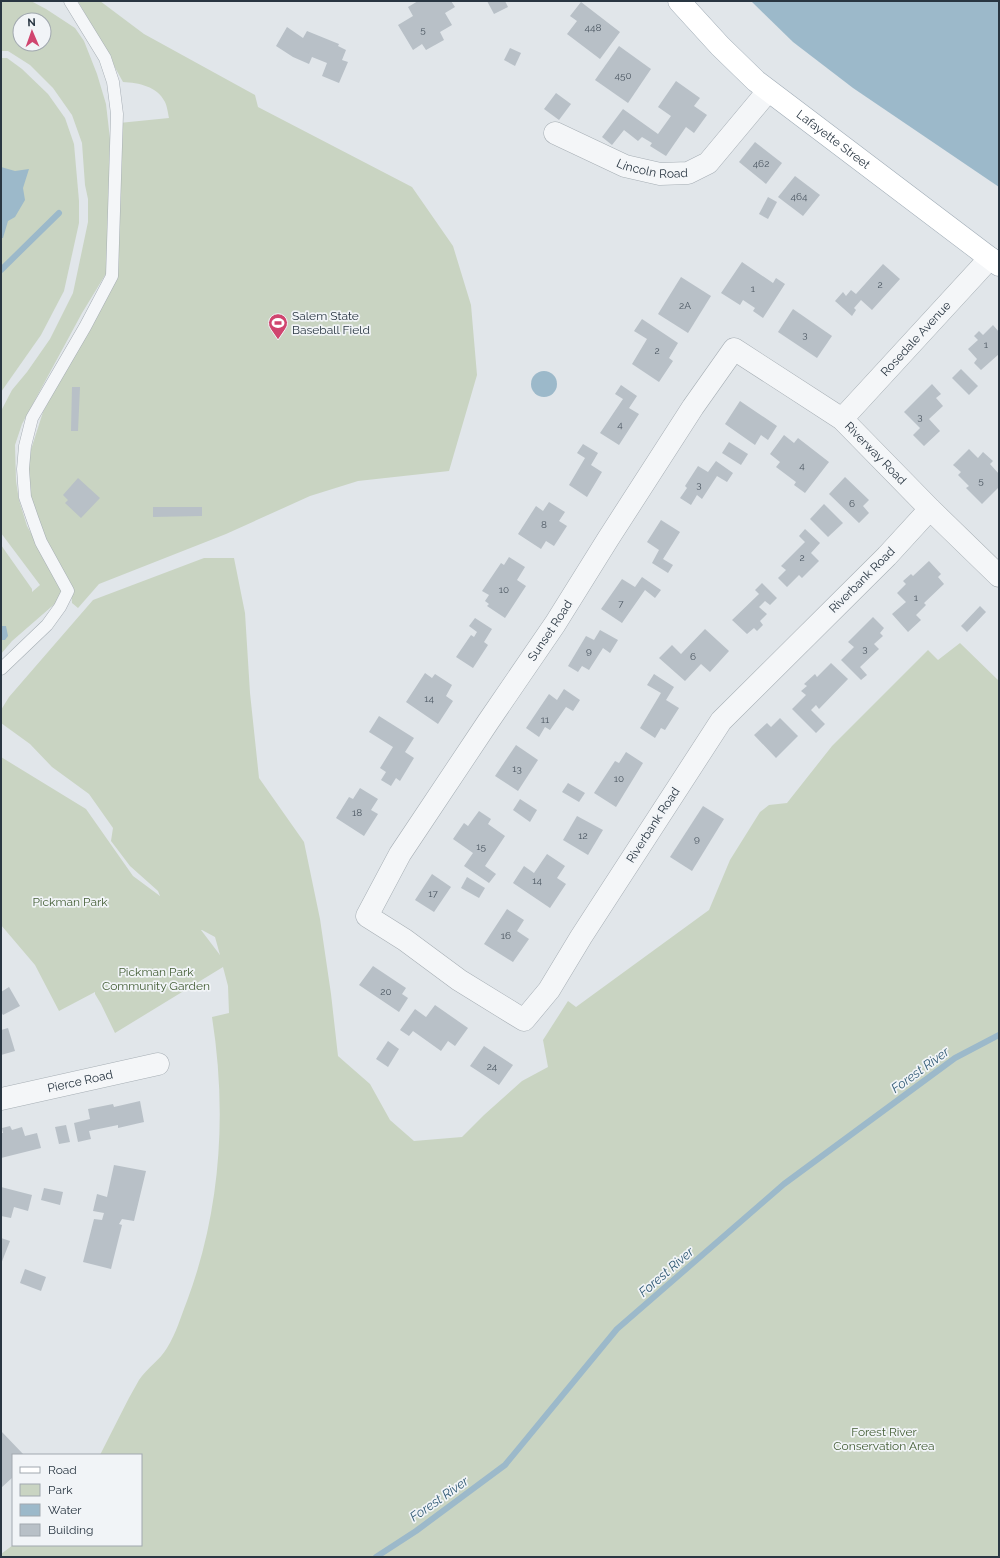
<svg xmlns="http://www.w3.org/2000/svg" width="1000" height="1558" viewBox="0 0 1000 1558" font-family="Raleway,sans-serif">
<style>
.green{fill:#c9d4c2;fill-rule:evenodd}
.water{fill:#9cb9ca}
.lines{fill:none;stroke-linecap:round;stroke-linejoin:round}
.stream{stroke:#9cb9ca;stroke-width:6}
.building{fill:#b8c0c7}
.lane-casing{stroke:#a6aeb4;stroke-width:13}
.street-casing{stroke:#a6aeb4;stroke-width:23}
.primary-casing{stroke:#a0acb6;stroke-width:23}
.lane{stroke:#f4f6f8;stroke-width:12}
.street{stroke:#f4f6f8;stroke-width:22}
.primary{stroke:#fff;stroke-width:22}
.labels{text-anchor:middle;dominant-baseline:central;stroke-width:3.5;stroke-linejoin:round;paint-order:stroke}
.number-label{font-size:10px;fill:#4d5863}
.street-label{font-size:12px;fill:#293642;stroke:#f1f4f7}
.poi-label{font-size:12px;fill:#293642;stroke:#f1f4f7;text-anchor:start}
.park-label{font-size:12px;fill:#445e36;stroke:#f1f4f7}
.water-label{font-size:13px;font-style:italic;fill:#325b76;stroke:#f1f4f7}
</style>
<rect width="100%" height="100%" fill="#e1e6ea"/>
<!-- green -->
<g class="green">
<path d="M1,1H31L46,9L75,28L84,41L97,74L106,104L110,139L107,272L82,313L22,424L15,445L16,481L19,500L27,526L63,590L58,601L12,641L1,654V545L32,589V592L40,585L1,533V411L12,390L27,372L50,339L73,293L88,222V199L85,185L82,143L72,115L53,88L30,65L8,51H1ZM20,20H44V44H20Z"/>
<path d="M78,1H100L144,34L255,95L258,107L412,187L453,246L471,305L477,375L449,471L358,481L310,496L226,534L99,584L78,608L72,603L71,589L45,540L27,485V462L43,412L56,386L116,278L119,123L169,118C168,113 167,106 165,102C157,86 139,83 123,82Z"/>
<path d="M1,58H7L22,69L48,94L65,118L74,144L79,201V223L64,291L41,335L1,392Z"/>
<path d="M204,558H234L245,613L250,693L259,778L304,842L320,919L331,994L338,1056L370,1084L390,1120L414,1141L462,1137L484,1115L522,1081L548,1067L543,1040L568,1001L576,1007L709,910L730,860L760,812L769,805L787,803L832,746L928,650L938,660L960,643L999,681V1557H1V1554L13,1545H141V1455H100C113,1430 125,1404 139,1380C147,1368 160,1360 167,1348C176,1334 181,1316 187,1301C221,1210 227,1112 212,1017L229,1013L228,986L223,967L115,1033L101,1004L95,994V992L59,1011L35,965L1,925V757L86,809L133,876L160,896L158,891L130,866L111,841L113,828L89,794L52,767L30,744L1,723V710L9,697L93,600ZM202,930L215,937L220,955L201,930Z"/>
</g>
<!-- water -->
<g class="water">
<path d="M751,1H999V187L853,88L793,42Z"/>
<path d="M1,167L15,171L29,169L23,188L25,200L15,217L8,221L3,238H1Z"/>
<circle cx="544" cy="384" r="13"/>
<path d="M1,626H6L8,636L5,640H1Z"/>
</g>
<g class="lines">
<!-- stream -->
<g class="stream">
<path d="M1,270L59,213"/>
<path d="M376,1557L416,1531L505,1465L617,1329L784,1184L955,1058L999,1035"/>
</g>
</g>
<!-- building -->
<g class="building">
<path d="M418,1H451L455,7L445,13L452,25L440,32L444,40L426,50L422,44L413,50L398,25L413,16L408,7Z"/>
<path d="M487,1H505L508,7L494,14Z"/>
<path d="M581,2L620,32L600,59L567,34L577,21L570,16Z"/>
<path d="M287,27L303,38L307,31L339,44L338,46L346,50L342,60L348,62L339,83L322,76L327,63L312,57L309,64L293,57L276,46Z"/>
<path d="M619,46L651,69L628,103L595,80Z"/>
<path d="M510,48L521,53L515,66L504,60Z"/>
<path d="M676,81L700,98L694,106L707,115L694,133L686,127L666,156L650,146L652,143L642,137L638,141L624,130L612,145L602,137L623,109L658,134L671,116L658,107Z"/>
<path d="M556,93L571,104L559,120L544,109Z"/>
<path d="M755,142L782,163L766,184L739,162Z"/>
<path d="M795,176L820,195L803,216L778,197Z"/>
<path d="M768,197L777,202L768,219L759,214Z"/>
<path d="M742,262L773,283L776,278L785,284L763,318L753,311L755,308L743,300L740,305L721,293Z"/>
<path d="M883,264L900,279L872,310L861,300L854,308L856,310L852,316L835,301L843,292L846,296L851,290L856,294Z"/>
<path d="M681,277L711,296L688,333L658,314Z"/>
<path d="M793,309L832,336L817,358L778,332Z"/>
<path d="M642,319L678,343L669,358L673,361L659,382L632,364L647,339L634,331Z"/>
<path d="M993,325L999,332V354L981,370L974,363L977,359L968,349L978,340L974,336L979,331L983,335Z"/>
<path d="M961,369L978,386L969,395L952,378Z"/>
<path d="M932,384L941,394L936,398L943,406L929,419L940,431L924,446L913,435L920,428L904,412Z"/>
<path d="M621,385L637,396L629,408L639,414L619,445L600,433L623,399L615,394Z"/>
<path d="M72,387H80L78,431H71Z"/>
<path d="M740,401L777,426L768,440L761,435L755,445L725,424Z"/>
<path d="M784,435L794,443L798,438L829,462L805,493L794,485L796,482L776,467L780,462L770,454Z"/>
<path d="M729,442L748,454L741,465L722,453Z"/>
<path d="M583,444L598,453L591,465L602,472L587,497L569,485L585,458L577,453Z"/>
<path d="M969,449L978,458L983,452L993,461L990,464L999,474V487L982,504L966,488L969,486L958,475L961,472L953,465Z"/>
<path d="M716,461L733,473L727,482L717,476L702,499L697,495L691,505L680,498L687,488L685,486L698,466L708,472Z"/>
<path d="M845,477L869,500L863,506L869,513L859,523L829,494Z"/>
<path d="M78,478L100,498L81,518L65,503L68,500L63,495Z"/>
<path d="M549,502L565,512L559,521L567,526L554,546L546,541L541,549L518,534L536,506L543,511Z"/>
<path d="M824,504L843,523L828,537L810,519Z"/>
<path d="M153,507H202V516L153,517Z"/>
<path d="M661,520L680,532L663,559L673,565L668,573L652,563L659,550L647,542Z"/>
<path d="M805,529L820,543L811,553L819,561L802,578L799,575L787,587L778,578L786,570L781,566L805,542L799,536Z"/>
<path d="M509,557L525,567L517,580L526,586L505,618L487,606L489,604L485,601L489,595L482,591L501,563L504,565Z"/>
<path d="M929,561L941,574L938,577L944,584L924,603L926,605L916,615L921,620L908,632L892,614L906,602L897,593L906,584L903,581L911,574L913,576Z"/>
<path d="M642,577L661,590L655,598L645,590L622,623L601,609L622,579L635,587Z"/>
<path d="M762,583L777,598L770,605L765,601L759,607L767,614L760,621L763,625L757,631L754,628L747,634L732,620L759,594L755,590Z"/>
<path d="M980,606L986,612L967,632L961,626Z"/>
<path d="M873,617L884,628L880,633L883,636L874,644L879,649L860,667L867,675L861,680L841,660L854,647L848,642Z"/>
<path d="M475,618L492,629L484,642L488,645L473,668L456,657L471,635L474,637L477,632L469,626Z"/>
<path d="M705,629L729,651L710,672L701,664L685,681L659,658L672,645L681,654Z"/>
<path d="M600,630L618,640L610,653L603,648L589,670L582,666L578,672L568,666L586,636L594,640Z"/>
<path d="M831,663L848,679L819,709L816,705L811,710L825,724L816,733L792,709L806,695L801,691L807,686L804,684L815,674L817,677Z"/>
<path d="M425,673L432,678L435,674L452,685L446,696L453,701L438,724L406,702Z"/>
<path d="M654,674L674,687L666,700L679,708L665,730L661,728L655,738L640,728L661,693L647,685Z"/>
<path d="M564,689L580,700L573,711L566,707L550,730L545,727L539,737L526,728L549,694L557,700Z"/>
<path d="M379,716L414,738L405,752L414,758L400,781L396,778L391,786L381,780L386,772L380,768L393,747L369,732Z"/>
<path d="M780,718L798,736L776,758L754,735L767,723L771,727Z"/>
<path d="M516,745L538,760L518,791L495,776Z"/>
<path d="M626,752L643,763L616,807L594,793L615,761L619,763Z"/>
<path d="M568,783L585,793L579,802L562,792Z"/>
<path d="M360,788L378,799L371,810L378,814L364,836L336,818L349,797L353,799Z"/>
<path d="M520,799L537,810L530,822L513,810Z"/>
<path d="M703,806L724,819L692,871L670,857Z"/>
<path d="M479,811L491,819L488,824L505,836L485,866L496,874L489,883L464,866L473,853L453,839L464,823L468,826Z"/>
<path d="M577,816L603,830L588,855L563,840Z"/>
<path d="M547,854L565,866L557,878L566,884L550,908L513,883L524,866L534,873Z"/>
<path d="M432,874L451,887L434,912L415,900Z"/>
<path d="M467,877L485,888L479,898L461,888Z"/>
<path d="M507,909L524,920L517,931L529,939L513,962L484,944Z"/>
<path d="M373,966L406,988L402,994L408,998L399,1012L359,985Z"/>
<path d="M9,987L20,1006L3,1015L1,1012V992Z"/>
<path d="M435,1005L468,1028L455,1046L448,1041L441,1051L413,1031L409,1036L400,1030L415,1009L426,1017Z"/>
<path d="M8,1028L15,1051L1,1055V1030Z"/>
<path d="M388,1041L399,1049L388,1067L376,1059Z"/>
<path d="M484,1046L513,1065L499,1085L470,1066Z"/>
<path d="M140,1101L144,1122L118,1128V1125L89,1131L91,1139L78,1142L74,1123L90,1119L88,1109L113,1104L114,1107Z"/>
<path d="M66,1125L70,1142L59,1144L55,1127Z"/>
<path d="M10,1126L12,1130L22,1127L25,1136L37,1133L41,1148L1,1158V1133H3L2,1128Z"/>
<path d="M114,1165L146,1171L134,1221L122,1219L119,1224L122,1225L111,1269L83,1262L94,1219L102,1220L104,1213L93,1211L97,1194L107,1197Z"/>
<path d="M1,1187L32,1195L28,1211L14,1207L11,1218L1,1216Z"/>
<path d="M44,1188L63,1192L60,1205L41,1200Z"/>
<path d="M1,1238L10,1241L1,1264Z"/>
<path d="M25,1269L46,1277L41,1291L20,1283Z"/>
<path d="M1,1431L24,1455H13V1477L1,1488Z"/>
</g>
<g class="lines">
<!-- lane casing -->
<g class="lane-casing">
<path id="lane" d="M1,669L47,625L60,607L68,591L41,542L33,520L25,497L23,469L25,446L32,418L85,327L112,276L117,114L113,82L105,58L70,1"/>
</g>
<!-- street casing -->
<g class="street-casing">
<g id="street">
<path id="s1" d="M555,133L625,166L660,174L688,173L708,163L768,91"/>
<path id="s2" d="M842,419L990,258"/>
<path id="s3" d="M930,509L887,556L721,721L581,937L549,990L524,1020L459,980L405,940L367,916L400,854L488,722L555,624L608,539L693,407L734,349L842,419L930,509L999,576"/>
<path id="s4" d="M1,1099L158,1064"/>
</g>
</g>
<!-- primary casing -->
<g class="primary-casing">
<g id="primary">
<path id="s5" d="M679,1L720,46L756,81L999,265"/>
</g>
</g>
<!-- lane -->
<use href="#lane" class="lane"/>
<!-- street -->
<use href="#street" class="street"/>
<!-- primary -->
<use href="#primary" class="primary"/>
</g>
<!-- icons -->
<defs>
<g id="stadium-pin" transform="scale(1)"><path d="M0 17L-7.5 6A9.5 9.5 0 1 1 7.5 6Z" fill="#d0456f" stroke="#f1f4f7"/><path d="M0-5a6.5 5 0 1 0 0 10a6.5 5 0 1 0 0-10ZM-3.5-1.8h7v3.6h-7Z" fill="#fff"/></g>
</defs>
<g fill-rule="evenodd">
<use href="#stadium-pin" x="278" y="323"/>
</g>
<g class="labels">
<!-- number labels -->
<g class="number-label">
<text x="593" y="27">448</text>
<text x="423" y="29">5</text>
<text x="623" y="75">450</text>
<text x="761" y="163">462</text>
<text x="799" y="196">464</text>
<text x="880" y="284">2</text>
<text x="753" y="288">1</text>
<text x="685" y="305">2A</text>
<text x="805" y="334">3</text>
<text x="986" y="344">1</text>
<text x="657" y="350">2</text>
<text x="920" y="416">3</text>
<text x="620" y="424">4</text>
<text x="802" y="465">4</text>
<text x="981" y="480">5</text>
<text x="699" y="484">3</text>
<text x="852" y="503">6</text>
<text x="544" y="524">8</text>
<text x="802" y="557">2</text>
<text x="504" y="589">10</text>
<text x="916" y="597">1</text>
<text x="621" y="603">7</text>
<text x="865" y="648">3</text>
<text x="589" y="650">9</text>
<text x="693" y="656">6</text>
<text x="429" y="698">14</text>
<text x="545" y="719">11</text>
<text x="517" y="768">13</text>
<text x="619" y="778">10</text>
<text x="357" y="812">18</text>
<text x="583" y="835">12</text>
<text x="697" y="838">9</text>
<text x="481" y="846">15</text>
<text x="537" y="880">14</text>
<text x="433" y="893">17</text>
<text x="506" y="935">16</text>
<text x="386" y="991">20</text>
<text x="492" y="1066">24</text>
</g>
<!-- street labels -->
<g class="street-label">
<text stroke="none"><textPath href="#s5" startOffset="208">Lafayette Street</textPath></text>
<text stroke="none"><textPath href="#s1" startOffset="105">Lincoln Road</textPath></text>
<text stroke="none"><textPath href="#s2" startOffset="109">Rosedale Avenue</textPath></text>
<text stroke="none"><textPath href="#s3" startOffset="1697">Riverway Road</textPath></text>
<text transform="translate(862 580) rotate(-45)">Riverbank Road</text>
<text stroke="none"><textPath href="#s3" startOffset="1184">Sunset Road</textPath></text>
<text transform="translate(653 825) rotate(-57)">Riverbank Road</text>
<text stroke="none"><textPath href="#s4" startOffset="81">Pierce Road</textPath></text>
</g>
<!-- poi labels -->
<g class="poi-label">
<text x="292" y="316">Salem State<tspan x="292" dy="14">Baseball Field</tspan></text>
</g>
<!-- park labels -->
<g class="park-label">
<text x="70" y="902">Pickman Park</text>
<text x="156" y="972">Pickman Park<tspan x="156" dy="14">Community Garden</tspan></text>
<text x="884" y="1432">Forest River<tspan x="884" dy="14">Conservation Area</tspan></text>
</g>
<!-- water labels -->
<g class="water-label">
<text transform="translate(920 1070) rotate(-36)">Forest River</text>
<text transform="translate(666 1272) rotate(-41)">Forest River</text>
<text transform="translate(439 1499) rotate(-35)">Forest River</text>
</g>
</g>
<!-- border -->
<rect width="1000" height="1558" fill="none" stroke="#293642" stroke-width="4"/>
<!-- legend -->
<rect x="12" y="1454" width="130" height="92" fill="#f1f4f7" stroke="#a1a8af"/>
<rect x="20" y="1467" width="20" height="6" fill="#ffffff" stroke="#a1a8af"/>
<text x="48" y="1474" font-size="12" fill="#293642">Road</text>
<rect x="20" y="1484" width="20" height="12" fill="#c9d4c2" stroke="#a1a8af"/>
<text x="48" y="1494" font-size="12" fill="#293642">Park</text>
<rect x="20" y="1504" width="20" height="12" fill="#9cb9ca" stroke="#a1a8af"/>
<text x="48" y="1514" font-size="12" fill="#293642">Water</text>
<rect x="20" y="1524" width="20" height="12" fill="#b8c0c7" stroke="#a1a8af"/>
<text x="48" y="1534" font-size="12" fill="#293642">Building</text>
<!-- north arrow -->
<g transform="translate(32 32) rotate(358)"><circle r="19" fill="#f1f4f7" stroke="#a1a8af"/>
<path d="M0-3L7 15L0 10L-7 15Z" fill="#d0456f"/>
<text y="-6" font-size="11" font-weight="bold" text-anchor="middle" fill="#293642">N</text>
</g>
</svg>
